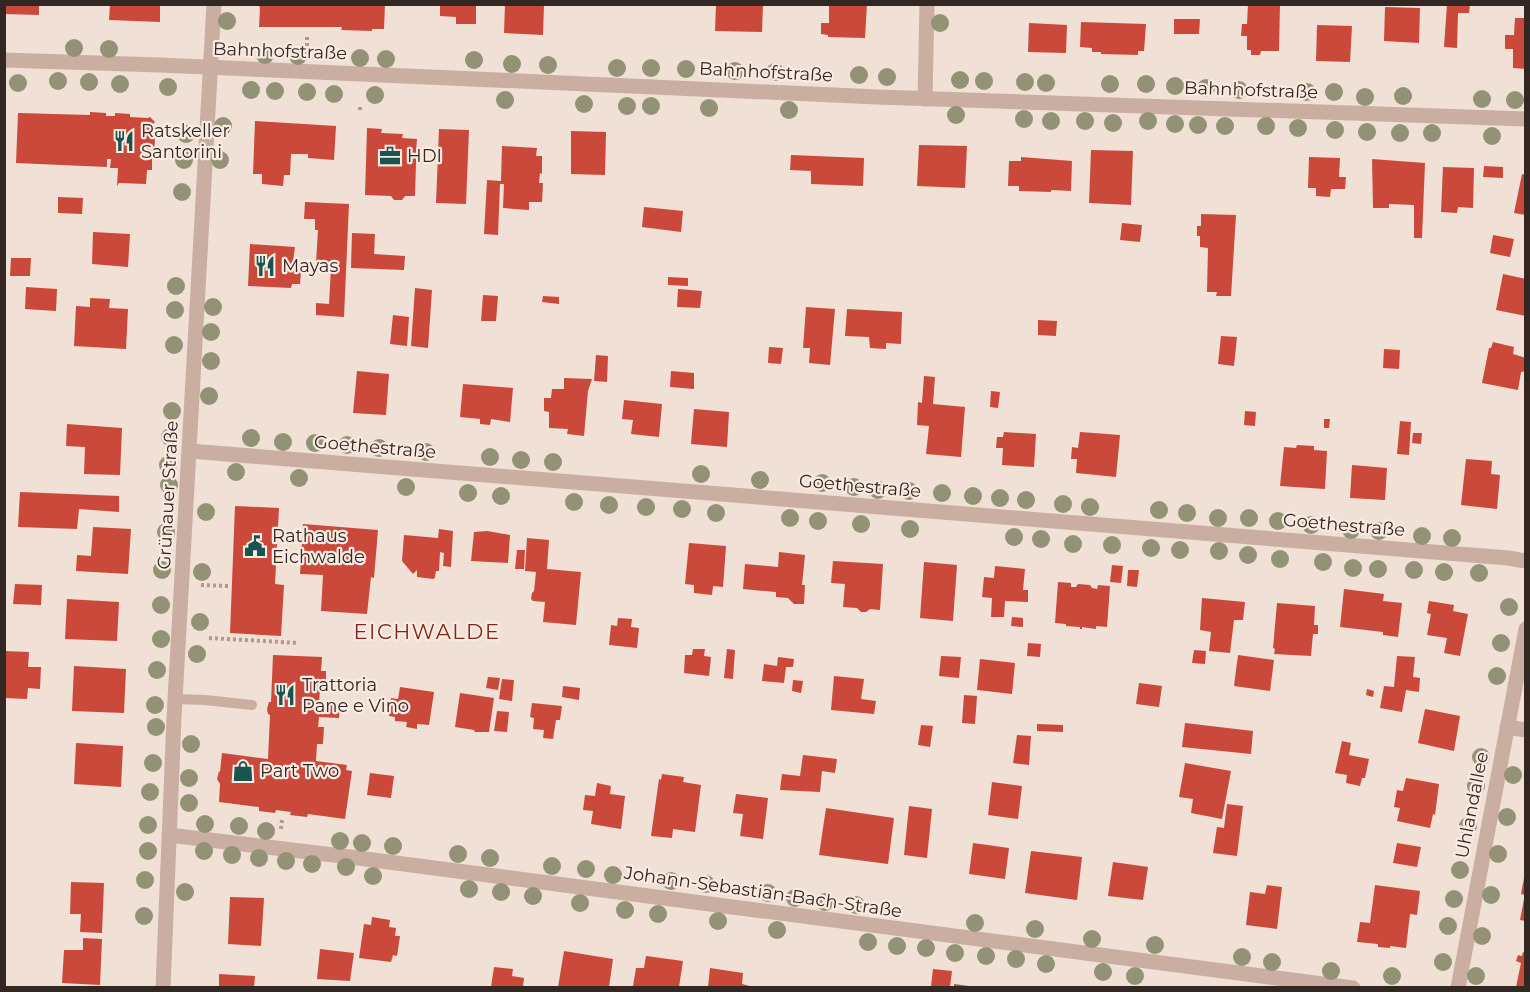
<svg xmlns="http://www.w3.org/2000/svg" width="1530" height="992" font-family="Montserrat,sans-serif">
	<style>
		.building { fill: #ca493b }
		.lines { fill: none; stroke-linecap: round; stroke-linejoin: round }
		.path { stroke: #b5988c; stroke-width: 4; stroke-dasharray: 3 3; stroke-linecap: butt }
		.lane { stroke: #c9aea1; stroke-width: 10 }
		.street { stroke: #c9aea1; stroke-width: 15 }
		.tree { fill: #949276 }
		.labels { text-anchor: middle; stroke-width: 4.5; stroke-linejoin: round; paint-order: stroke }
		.street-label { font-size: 18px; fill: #332724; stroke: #f9ebe1 }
		.poi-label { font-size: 18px; fill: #332724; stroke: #f9ebe1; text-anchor: start }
		.quarter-label { font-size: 21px; letter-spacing: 1.5px; fill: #84251b; stroke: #f9ebe1 }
	</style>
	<rect width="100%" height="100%" fill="#f1e0d5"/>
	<g class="building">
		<polygon points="4,4 39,4 39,15 4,14"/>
		<polygon points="110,4 160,4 160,22 109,20"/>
		<polygon points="256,4 385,4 384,29 372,29 372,31 341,30 342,27 259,27 260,7"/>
		<polygon points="440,4 476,4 476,24 456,24 456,17 440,16"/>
		<polygon points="505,4 544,4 543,35 504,33"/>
		<polygon points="716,4 763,4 762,32 715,31"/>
		<polygon points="829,4 867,4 865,38 828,37 828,35 821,34 821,23 829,23"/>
		<polygon points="1248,4 1280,4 1279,51 1261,51 1260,55 1251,55 1251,50 1247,50 1247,36 1241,36 1242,24 1247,24"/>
		<polygon points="1447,4 1470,4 1469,13 1458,13 1457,48 1444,47"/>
		<polygon points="1385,7 1420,8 1419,43 1384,41"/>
		<polygon points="1515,18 1526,18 1526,69 1513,68 1513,49 1505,49 1505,35 1514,35"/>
		<polygon points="1174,19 1200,19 1199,34 1174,34"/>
		<polygon points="1081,22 1146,24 1144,51 1138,51 1138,55 1101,54 1101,52 1092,52 1092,48 1080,47"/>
		<polygon points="1029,23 1067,25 1066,53 1028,52"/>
		<polygon points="1317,25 1352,26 1350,62 1316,61"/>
		<polygon points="90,112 106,113 106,116 115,116 115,113 130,114 130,117 148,118 150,117 155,122 153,124 153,138 155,138 154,155 152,155 152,170 147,170 146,184 119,183 117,186 118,168 110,168 111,159 107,159 107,167 16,163 18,113 90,115"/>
		<polygon points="255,121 336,126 334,160 308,158 308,154 291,154 290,175 284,175 283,186 262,184 262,174 253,174"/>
		<polygon points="367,128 382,129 381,133 403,134 402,138 417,139 416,152 426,153 425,164 416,163 415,196 405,196 402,200 394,200 391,196 365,195"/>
		<polygon points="439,129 469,130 466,204 436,203"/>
		<polygon points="571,131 606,132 605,175 571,174"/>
		<polygon points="919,145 967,146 965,188 917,186"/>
		<polygon points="502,146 537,148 536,156 542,156 542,174 540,173 539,183 543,183 542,202 529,202 529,210 503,208 504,184 500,184 498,235 484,234 487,180 501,181"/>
		<polygon points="1091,150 1133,151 1131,205 1089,203"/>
		<polygon points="791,155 864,158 863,186 811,184 811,171 790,170"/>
		<polygon points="1021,157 1072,161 1071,191 1051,190 1051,192 1019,191 1019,186 1008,186 1009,161 1021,161"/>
		<polygon points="1309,157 1340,158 1339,177 1346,177 1345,189 1331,189 1330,197 1316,196 1316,188 1308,188"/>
		<polygon points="1372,159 1425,163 1422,238 1414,238 1414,205 1389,204 1389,208 1373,208"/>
		<polygon points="1484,166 1503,167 1503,178 1483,177"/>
		<polygon points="1443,167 1474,168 1473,208 1458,207 1457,213 1441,212"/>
		<polygon points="1522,174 1526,175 1526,215 1514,213"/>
		<polygon points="58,197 83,198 82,214 58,213"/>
		<polygon points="305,202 349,204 344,317 316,315 316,303 329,304 331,268 316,263 318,230 315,230 315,219 304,219"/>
		<polygon points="644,207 683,211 681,232 642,227"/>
		<polygon points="1201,214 1236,215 1231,296 1216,296 1217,292 1207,292 1208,248 1200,247 1200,236 1197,236 1197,226 1201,226"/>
		<polygon points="1122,223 1142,225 1140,242 1120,240"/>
		<polygon points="93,232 130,234 128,267 92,264"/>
		<polygon points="352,233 375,234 374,254 405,256 404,270 351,268"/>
		<polygon points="1493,235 1514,239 1510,257 1490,253"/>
		<polygon points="250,244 295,247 293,261 302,261 300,284 292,284 291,288 248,286"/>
		<polygon points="11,258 31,258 30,276 10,276"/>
		<polygon points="1503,274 1526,279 1526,316 1496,310"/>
		<polygon points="668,277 688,278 688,286 668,285"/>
		<polygon points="26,287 57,289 56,311 25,309"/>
		<polygon points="415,288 432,290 428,348 411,346"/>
		<polygon points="678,289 702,291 700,308 677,307"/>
		<polygon points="483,295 498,296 496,321 481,321"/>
		<polygon points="543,296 559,297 559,304 542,302"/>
		<polygon points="90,298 110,299 109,308 128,309 126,349 74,346 76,306 90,307"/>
		<polygon points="806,307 835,309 830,365 809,363 810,348 803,348"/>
		<polygon points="847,309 902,312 901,344 886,343 886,349 870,348 869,337 845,336"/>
		<polygon points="393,315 409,317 407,346 390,344"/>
		<polygon points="1038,320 1057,321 1056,336 1038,335"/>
		<polygon points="1221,336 1237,337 1234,366 1218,364"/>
		<polygon points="1493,342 1514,347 1513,354 1526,358 1526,371 1521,372 1518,390 1482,383 1489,348 1491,348"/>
		<polygon points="769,347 783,348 781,364 768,363"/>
		<polygon points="1384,349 1400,350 1399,369 1383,368"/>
		<polygon points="596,355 608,356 607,382 594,381"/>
		<polygon points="357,371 389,374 386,415 353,413"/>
		<polygon points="671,371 694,373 694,389 670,387"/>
		<polygon points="924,376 935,377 933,404 965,407 961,457 926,454 929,426 917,425 918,402 922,403"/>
		<polygon points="564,378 592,379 588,391 584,436 567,434 568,429 549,428 549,412 544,411 544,398 551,398 552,389 564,389"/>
		<polygon points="463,384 513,388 510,422 491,419 490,425 480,424 480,419 460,417"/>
		<polygon points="991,391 1000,392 998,408 990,407"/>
		<polygon points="624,400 662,404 659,437 631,434 633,420 622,419"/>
		<polygon points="694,409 729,412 727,447 691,444"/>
		<polygon points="1245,411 1256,412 1255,426 1244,425"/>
		<polygon points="1324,419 1330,419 1329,428 1324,428"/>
		<polygon points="1400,421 1411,422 1409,455 1397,454"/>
		<polygon points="67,424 122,428 120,475 84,474 85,447 66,446"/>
		<polygon points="1004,432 1036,434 1034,467 1002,465 1003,448 996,448 997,437 1003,437"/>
		<polygon points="1080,432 1120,435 1116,477 1076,473 1077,459 1071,459 1072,447 1078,448"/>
		<polygon points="1413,433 1422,433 1421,444 1412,443"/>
		<polygon points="1297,445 1314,446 1314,450 1327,451 1325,489 1280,486 1284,447 1296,448"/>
		<polygon points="1466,459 1492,461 1491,474 1500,475 1497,509 1461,505"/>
		<polygon points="1352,465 1387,468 1385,500 1350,498"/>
		<polygon points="20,492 119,496 119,512 79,509 77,529 18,527"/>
		<polygon points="235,506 279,508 275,584 284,585 281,636 230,633"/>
		<polygon points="303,524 378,530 374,578 371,577 367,614 321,611 323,575 300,574"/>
		<polygon points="93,527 131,529 128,574 76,571 77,555 91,556"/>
		<polygon points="439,529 453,531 451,567 443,566 444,553 440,552 439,571 436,571 435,577 434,579 417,577 417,570 413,574 402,561 404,535 438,538"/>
		<polygon points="487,531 510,535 508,563 471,561 474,532"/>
		<polygon points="527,538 549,540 547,569 581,572 576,625 543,622 545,602 533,601 531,599 532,593 534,591 536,572 525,571"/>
		<polygon points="689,543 726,546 723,587 713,586 712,595 694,593 694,585 685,584"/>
		<polygon points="517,550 525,550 524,569 515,569"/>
		<polygon points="779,552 805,555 802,585 805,585 804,604 794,604 788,598 776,597 776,592 743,589 745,564 778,567"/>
		<polygon points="833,561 883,564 880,610 870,609 866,612 861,612 857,608 843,607 845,584 831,583"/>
		<polygon points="924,562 957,565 953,621 920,618"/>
		<polygon points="1112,565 1123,566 1121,583 1110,582"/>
		<polygon points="995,566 1025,569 1023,590 1028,590 1028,602 1005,601 1004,617 991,617 992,598 982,597 984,577 994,578"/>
		<polygon points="1128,570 1139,570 1137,587 1127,586"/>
		<polygon points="1058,582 1071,583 1071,587 1076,587 1078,584 1090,585 1092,588 1097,589 1098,585 1110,586 1107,627 1096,626 1096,629 1082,627 1082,629 1080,629 1080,627 1066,626 1066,624 1055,623"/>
		<polygon points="15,584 42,585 41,605 13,604"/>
		<polygon points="1344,589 1384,594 1383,601 1402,603 1398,637 1383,635 1383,632 1340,627"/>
		<polygon points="1202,598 1245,602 1243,620 1234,620 1230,653 1209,651 1211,632 1200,630"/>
		<polygon points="67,599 119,602 117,641 65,639"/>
		<polygon points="1429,601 1454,605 1453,611 1468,614 1460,656 1444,653 1447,638 1427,635 1431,614 1427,613"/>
		<polygon points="1277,603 1315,606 1314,625 1318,625 1318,634 1313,634 1311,656 1274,654 1275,649 1273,648"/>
		<polygon points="1012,617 1023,618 1023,627 1011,626"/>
		<polygon points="618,618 632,619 631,627 639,628 637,648 609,645 611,625 617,626"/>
		<polygon points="1028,643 1041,644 1040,657 1027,656"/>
		<polygon points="693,649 705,649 704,656 711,657 709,676 684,673 685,655 692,655"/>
		<polygon points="727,649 735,650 733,679 724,678"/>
		<polygon points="1194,650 1206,651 1205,664 1192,663"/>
		<polygon points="4,651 29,652 28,667 41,667 40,689 28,688 27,699 4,698"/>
		<polygon points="273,655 322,657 321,671 326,671 326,688 320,688 319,704 340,705 339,718 319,717 318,727 324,727 323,744 317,744 316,761 347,765 346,770 352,771 345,819 308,814 307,817 290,815 291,812 276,810 275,813 259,811 259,807 219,802 220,784 217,779 219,771 220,772 222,753 268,759 270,715 268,714 267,709 269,702 271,702"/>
		<polygon points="1238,655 1274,660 1270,691 1234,686"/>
		<polygon points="941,656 961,657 959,678 939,676"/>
		<polygon points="1397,656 1415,657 1413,677 1420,678 1419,692 1406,690 1402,712 1380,708 1384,686 1394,687"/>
		<polygon points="778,657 794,659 793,667 786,667 784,683 762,681 764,664 777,666"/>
		<polygon points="980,659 1015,663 1012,694 977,690"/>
		<polygon points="74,666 126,669 124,713 72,711"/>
		<polygon points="834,676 864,679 861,699 876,701 874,714 831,710"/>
		<polygon points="488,677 500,678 498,690 486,688"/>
		<polygon points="502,679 514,680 512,701 499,699"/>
		<polygon points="793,680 803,681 801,693 792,691"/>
		<polygon points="1139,683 1162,686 1159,707 1136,704"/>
		<polygon points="563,686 580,688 579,700 562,697"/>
		<polygon points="400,687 434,692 429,725 417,724 417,729 406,727 407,722 395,721 395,717 389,716 391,698 398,699"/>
		<polygon points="1367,689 1374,691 1373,697 1366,695"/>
		<polygon points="460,693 494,698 489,732 475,732 474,730 455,727"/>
		<polygon points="964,695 977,696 975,724 962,723"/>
		<polygon points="532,703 562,706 560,720 556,720 553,739 543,738 544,730 533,729 534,718 530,717"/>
		<polygon points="1425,709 1460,716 1454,751 1418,743"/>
		<polygon points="497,711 509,712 507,732 494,731"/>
		<polygon points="1185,723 1253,731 1251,754 1182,747"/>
		<polygon points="1037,724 1063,725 1063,732 1037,731"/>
		<polygon points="921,725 933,726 930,747 918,745"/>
		<polygon points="1017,735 1031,736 1029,765 1013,763"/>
		<polygon points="1342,741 1351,743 1349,755 1369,759 1365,778 1362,778 1360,786 1346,783 1347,775 1335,773"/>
		<polygon points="76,743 123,746 121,787 74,784"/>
		<polygon points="803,755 837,759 835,773 822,771 820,792 780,790 782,774 800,776"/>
		<polygon points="1185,763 1231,771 1222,819 1191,813 1193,799 1179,797"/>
		<polygon points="370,773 394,776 391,798 367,795"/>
		<polygon points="662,774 684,777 683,782 701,785 695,832 673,829 672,838 651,836 659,779 661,780"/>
		<polygon points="1406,778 1439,784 1435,815 1433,814 1430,828 1397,821 1400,808 1394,807 1397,790 1403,791"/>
		<polygon points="992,782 1022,786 1018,819 988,815"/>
		<polygon points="597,783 611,786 610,794 625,796 621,829 591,824 593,811 583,810 585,795 595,796"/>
		<polygon points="736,794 768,798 763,839 740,836 743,814 733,813"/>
		<polygon points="1227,804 1243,806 1237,856 1213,853 1217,827 1224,828"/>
		<polygon points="909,806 932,809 927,858 904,855"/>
		<polygon points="826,808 894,818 888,864 819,855"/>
		<polygon points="973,843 1009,848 1005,879 969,874"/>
		<polygon points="1397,843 1421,847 1417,867 1393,863"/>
		<polygon points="1031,851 1082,857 1077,900 1025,893"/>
		<polygon points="1113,862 1148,867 1143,900 1108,896"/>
		<polygon points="1524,878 1526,878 1526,895 1521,894"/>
		<polygon points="71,882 104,883 102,933 80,932 81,914 70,914"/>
		<polygon points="1267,885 1282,887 1277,929 1246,925 1250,892 1265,894"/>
		<polygon points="1375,885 1420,891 1417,915 1410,914 1406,948 1390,946 1390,948 1378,947 1378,944 1357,942 1360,922 1370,923"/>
		<polygon points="230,897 264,898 261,946 228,944"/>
		<polygon points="1524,899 1526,899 1526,921 1520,920"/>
		<polygon points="372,917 390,920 389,927 396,928 395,936 400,936 397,956 393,955 391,962 359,958 364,924 371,925"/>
		<polygon points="83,938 102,939 100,985 62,983 64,950 83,950"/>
		<polygon points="320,949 354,953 350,981 317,979"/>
		<polygon points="564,951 613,959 609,987 558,987"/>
		<polygon points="1523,952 1526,953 1526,987 1516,987 1521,963 1516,961 1518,955 1522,956"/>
		<polygon points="646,956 683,961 679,987 633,986 636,968 644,968"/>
		<polygon points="494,967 513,969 512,976 524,978 523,987 491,987"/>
		<polygon points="710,968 743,973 742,984 754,987 708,987"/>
		<polygon points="933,969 952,971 950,987 931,986"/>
		<polygon points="219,974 255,976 254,987 219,987"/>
		<polygon points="954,984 969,986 969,987 954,987"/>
	</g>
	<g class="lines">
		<g class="path">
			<polyline points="307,52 307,37"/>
			<polyline points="360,110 360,104"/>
			<polyline points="201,585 228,586"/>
			<polyline points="209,638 299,643"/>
			<polyline points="281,829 282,820"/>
		</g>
		<polyline class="lane" points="176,699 205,700 252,705"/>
		<g class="street">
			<polyline points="4,60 160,65 877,97 1526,119"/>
			<polyline points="925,99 927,4"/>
			<polyline points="190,451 1508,558 1526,561"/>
			<polyline points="1507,727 1526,730"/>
			<polyline points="169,835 350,857 1353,988"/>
			<polyline points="163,988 174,718 214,4"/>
			<polyline points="1458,988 1526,629"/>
		</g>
	</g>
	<g class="tree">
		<circle cx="227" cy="21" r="9"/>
		<circle cx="940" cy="23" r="9"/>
		<circle cx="74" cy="48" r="9"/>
		<circle cx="109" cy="49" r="9"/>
		<circle cx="265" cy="55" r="9"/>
		<circle cx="298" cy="56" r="9"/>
		<circle cx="360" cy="58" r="9"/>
		<circle cx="386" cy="59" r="9"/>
		<circle cx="474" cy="60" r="9"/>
		<circle cx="512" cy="64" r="9"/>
		<circle cx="548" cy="65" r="9"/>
		<circle cx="617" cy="68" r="9"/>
		<circle cx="651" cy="68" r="9"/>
		<circle cx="686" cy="69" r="9"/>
		<circle cx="735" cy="71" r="9"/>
		<circle cx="775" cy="72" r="9"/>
		<circle cx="859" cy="75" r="9"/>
		<circle cx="887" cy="77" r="9"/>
		<circle cx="960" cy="80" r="9"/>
		<circle cx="58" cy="81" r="9"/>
		<circle cx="984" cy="81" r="9"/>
		<circle cx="89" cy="82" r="9"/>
		<circle cx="1025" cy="82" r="9"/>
		<circle cx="18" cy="83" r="9"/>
		<circle cx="1046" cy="83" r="9"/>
		<circle cx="120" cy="84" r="9"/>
		<circle cx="1110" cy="84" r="9"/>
		<circle cx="1146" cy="84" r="9"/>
		<circle cx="1175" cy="86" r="9"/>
		<circle cx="168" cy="87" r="9"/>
		<circle cx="1206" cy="88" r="9"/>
		<circle cx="251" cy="90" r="9"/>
		<circle cx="1239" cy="90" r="9"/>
		<circle cx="275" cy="91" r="9"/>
		<circle cx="307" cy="92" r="9"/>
		<circle cx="1307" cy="92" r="9"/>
		<circle cx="1334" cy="92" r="9"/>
		<circle cx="334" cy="94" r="9"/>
		<circle cx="375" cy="95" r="9"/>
		<circle cx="1403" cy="96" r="9"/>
		<circle cx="1365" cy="97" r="9"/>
		<circle cx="1482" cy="99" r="9"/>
		<circle cx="505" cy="100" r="9"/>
		<circle cx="1515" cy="100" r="9"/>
		<circle cx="584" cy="104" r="9"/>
		<circle cx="627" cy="106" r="9"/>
		<circle cx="651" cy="106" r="9"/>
		<circle cx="709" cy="108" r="9"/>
		<circle cx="789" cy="110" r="9"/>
		<circle cx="956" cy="115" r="9"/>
		<circle cx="1024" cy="119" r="9"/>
		<circle cx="1051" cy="121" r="9"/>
		<circle cx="1085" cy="121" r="9"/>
		<circle cx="1148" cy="121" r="9"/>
		<circle cx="1113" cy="123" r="9"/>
		<circle cx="1175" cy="124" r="9"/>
		<circle cx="1198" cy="125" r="9"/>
		<circle cx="223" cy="126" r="9"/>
		<circle cx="1225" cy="126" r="9"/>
		<circle cx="1266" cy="126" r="9"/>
		<circle cx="1298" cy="128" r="9"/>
		<circle cx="1335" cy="130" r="9"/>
		<circle cx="1367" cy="132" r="9"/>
		<circle cx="1400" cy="133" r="9"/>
		<circle cx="1432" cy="133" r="9"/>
		<circle cx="186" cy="134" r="9"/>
		<circle cx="1492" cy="136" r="9"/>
		<circle cx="184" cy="160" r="9"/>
		<circle cx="220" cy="160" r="9"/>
		<circle cx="182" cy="192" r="9"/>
		<circle cx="176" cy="286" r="9"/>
		<circle cx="213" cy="307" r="9"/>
		<circle cx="175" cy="310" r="9"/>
		<circle cx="211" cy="332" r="9"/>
		<circle cx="174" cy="345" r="9"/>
		<circle cx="211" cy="361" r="9"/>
		<circle cx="209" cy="396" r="9"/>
		<circle cx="172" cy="411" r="9"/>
		<circle cx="170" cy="437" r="9"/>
		<circle cx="251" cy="438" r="9"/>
		<circle cx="283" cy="442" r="9"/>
		<circle cx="315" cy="443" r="9"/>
		<circle cx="347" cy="445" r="9"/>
		<circle cx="379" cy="448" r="9"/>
		<circle cx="426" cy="452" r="9"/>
		<circle cx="490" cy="457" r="9"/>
		<circle cx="521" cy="460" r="9"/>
		<circle cx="553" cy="462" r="9"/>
		<circle cx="168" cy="465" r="9"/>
		<circle cx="236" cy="472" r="9"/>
		<circle cx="701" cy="474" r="9"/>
		<circle cx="299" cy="478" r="9"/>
		<circle cx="760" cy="480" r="9"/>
		<circle cx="822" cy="483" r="9"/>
		<circle cx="169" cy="485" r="9"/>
		<circle cx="406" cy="487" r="9"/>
		<circle cx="854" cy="487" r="9"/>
		<circle cx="878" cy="490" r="9"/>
		<circle cx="909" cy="491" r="9"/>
		<circle cx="468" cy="493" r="9"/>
		<circle cx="942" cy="493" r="9"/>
		<circle cx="501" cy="496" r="9"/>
		<circle cx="973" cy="496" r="9"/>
		<circle cx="1000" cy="498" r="9"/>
		<circle cx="1026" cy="500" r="9"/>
		<circle cx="574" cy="502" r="9"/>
		<circle cx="1063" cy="504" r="9"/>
		<circle cx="609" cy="505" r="9"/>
		<circle cx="646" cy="507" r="9"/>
		<circle cx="1090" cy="507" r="9"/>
		<circle cx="682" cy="509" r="9"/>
		<circle cx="1159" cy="510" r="9"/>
		<circle cx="206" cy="512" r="9"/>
		<circle cx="716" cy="513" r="9"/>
		<circle cx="1187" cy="513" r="9"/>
		<circle cx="790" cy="518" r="9"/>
		<circle cx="1218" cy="518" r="9"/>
		<circle cx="1249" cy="518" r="9"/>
		<circle cx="818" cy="521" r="9"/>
		<circle cx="1278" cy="521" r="9"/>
		<circle cx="861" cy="524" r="9"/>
		<circle cx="1311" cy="525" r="9"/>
		<circle cx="910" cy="529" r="9"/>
		<circle cx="1351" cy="530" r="9"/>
		<circle cx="1379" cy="531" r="9"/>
		<circle cx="166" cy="532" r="9"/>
		<circle cx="1422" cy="536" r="9"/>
		<circle cx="1014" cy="537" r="9"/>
		<circle cx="1452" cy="538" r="9"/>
		<circle cx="1041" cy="539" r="9"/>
		<circle cx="1073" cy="544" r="9"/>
		<circle cx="1112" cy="545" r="9"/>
		<circle cx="1151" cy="548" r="9"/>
		<circle cx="1180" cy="550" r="9"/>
		<circle cx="1219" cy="551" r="9"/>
		<circle cx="1248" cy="555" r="9"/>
		<circle cx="1280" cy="559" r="9"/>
		<circle cx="1323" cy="562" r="9"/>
		<circle cx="1353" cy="568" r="9"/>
		<circle cx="1378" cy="569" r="9"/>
		<circle cx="162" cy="570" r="9"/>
		<circle cx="1414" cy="570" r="9"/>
		<circle cx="202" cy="572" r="9"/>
		<circle cx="1444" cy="572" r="9"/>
		<circle cx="1479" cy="573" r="9"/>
		<circle cx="161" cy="605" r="9"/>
		<circle cx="1509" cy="607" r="9"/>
		<circle cx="200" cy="622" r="9"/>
		<circle cx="161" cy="639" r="9"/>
		<circle cx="1501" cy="643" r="9"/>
		<circle cx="197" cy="654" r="9"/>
		<circle cx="157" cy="670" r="9"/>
		<circle cx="1497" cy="676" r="9"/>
		<circle cx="155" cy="705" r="9"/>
		<circle cx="156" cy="727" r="9"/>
		<circle cx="191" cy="744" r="9"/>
		<circle cx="1481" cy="757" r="9"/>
		<circle cx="153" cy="763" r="9"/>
		<circle cx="1513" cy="775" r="9"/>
		<circle cx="189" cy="778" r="9"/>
		<circle cx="1476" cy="786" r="9"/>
		<circle cx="150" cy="792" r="9"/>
		<circle cx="189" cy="803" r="9"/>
		<circle cx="1507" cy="817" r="9"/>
		<circle cx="205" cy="824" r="9"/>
		<circle cx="148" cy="825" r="9"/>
		<circle cx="239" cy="826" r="9"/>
		<circle cx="1468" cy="826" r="9"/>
		<circle cx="266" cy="831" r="9"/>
		<circle cx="340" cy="841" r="9"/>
		<circle cx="362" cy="843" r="9"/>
		<circle cx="393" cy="846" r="9"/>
		<circle cx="148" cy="851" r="9"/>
		<circle cx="204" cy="851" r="9"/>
		<circle cx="458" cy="854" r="9"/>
		<circle cx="1498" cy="854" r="9"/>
		<circle cx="232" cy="855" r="9"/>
		<circle cx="259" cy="858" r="9"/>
		<circle cx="490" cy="858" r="9"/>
		<circle cx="286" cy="861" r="9"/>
		<circle cx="312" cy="864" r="9"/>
		<circle cx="552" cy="866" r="9"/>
		<circle cx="346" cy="867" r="9"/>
		<circle cx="586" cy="869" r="9"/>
		<circle cx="1460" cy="870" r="9"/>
		<circle cx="613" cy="875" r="9"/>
		<circle cx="373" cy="876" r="9"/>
		<circle cx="145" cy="880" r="9"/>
		<circle cx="671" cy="881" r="9"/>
		<circle cx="706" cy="884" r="9"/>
		<circle cx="469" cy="889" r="9"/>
		<circle cx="185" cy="892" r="9"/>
		<circle cx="501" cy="892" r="9"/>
		<circle cx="768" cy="893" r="9"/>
		<circle cx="1491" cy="895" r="9"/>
		<circle cx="533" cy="896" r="9"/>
		<circle cx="795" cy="898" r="9"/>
		<circle cx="1454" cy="899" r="9"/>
		<circle cx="825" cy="902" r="9"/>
		<circle cx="580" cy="903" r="9"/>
		<circle cx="856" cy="905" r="9"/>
		<circle cx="625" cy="910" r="9"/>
		<circle cx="658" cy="914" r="9"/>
		<circle cx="144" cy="916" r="9"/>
		<circle cx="718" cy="921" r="9"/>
		<circle cx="975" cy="923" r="9"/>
		<circle cx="1448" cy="926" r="9"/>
		<circle cx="1035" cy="929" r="9"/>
		<circle cx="777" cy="930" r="9"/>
		<circle cx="1482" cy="936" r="9"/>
		<circle cx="1092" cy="939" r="9"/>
		<circle cx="868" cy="942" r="9"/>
		<circle cx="1155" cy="945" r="9"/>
		<circle cx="897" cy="946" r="9"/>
		<circle cx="926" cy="948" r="9"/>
		<circle cx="955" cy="953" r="9"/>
		<circle cx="986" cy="956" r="9"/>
		<circle cx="1242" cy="957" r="9"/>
		<circle cx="1016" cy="959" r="9"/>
		<circle cx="1272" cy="962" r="9"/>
		<circle cx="1443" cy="962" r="9"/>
		<circle cx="1046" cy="964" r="9"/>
		<circle cx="1331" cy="971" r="9"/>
		<circle cx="1103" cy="972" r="9"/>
		<circle cx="1135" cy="976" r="9"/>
		<circle cx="1392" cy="976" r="9"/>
		<circle cx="1476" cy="976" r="9"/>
	</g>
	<defs>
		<symbol id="restaurant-bare" viewBox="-9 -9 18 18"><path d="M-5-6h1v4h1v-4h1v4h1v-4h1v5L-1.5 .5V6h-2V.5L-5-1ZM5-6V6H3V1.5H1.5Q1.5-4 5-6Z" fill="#195550" stroke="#f9ebe1" stroke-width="2.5" paint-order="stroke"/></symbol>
		<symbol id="office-bare" viewBox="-9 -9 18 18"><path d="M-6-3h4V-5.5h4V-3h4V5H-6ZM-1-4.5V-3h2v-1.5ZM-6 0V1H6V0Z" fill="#195550" stroke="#f9ebe1" stroke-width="2.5" paint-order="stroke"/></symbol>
		<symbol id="civic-bare" viewBox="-9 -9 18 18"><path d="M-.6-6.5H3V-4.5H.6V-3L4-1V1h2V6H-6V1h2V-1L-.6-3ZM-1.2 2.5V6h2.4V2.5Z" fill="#195550" stroke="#f9ebe1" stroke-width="2.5" paint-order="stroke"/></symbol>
		<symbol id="shop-bare" viewBox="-9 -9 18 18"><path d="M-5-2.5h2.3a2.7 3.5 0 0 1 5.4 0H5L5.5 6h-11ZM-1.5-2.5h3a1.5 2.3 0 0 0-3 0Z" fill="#195550" stroke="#f9ebe1" stroke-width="2.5" paint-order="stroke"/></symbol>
	</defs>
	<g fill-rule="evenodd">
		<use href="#restaurant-bare" x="109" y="126" width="30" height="30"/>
		<use href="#office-bare" x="375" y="141" width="30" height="30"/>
		<use href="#restaurant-bare" x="250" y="251" width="30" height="30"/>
		<use href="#civic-bare" x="240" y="531" width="30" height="30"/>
		<use href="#restaurant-bare" x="270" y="680" width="30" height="30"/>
		<use href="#shop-bare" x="228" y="756" width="30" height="30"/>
	</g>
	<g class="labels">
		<g class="street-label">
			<text transform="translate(280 51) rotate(2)" y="6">Bahnhofstraße</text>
			<text transform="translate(766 72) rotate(3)" y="6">Bahnhofstraße</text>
			<text transform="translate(1251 90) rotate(2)" y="6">Bahnhofstraße</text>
			<text transform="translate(375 447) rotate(5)" y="6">Goethestraße</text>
			<text transform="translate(860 486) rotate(5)" y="6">Goethestraße</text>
			<text transform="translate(168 495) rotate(-87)" y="6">Grünauer Straße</text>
			<text transform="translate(1344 525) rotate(5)" y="6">Goethestraße</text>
			<text transform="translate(1472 805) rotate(-79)" y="6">Uhlandallee</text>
			<text transform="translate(763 892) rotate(8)" y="6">Johann-Sebastian-Bach-Straße</text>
		</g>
		<g class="poi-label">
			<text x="141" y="137">Ratskeller<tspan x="141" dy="21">Santorini</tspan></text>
			<text x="407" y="162">HDI</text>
			<text x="282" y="272">Mayas</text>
			<text x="272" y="542">Rathaus<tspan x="272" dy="21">Eichwalde</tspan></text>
			<text x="302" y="691">Trattoria<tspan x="302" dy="21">Pane e Vino</tspan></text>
			<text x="260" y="777">Part Two</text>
		</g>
		<g class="quarter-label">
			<text x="427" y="639">EICHWALDE</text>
		</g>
	</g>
	<rect width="1530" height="992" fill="none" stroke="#332724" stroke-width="12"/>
</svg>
